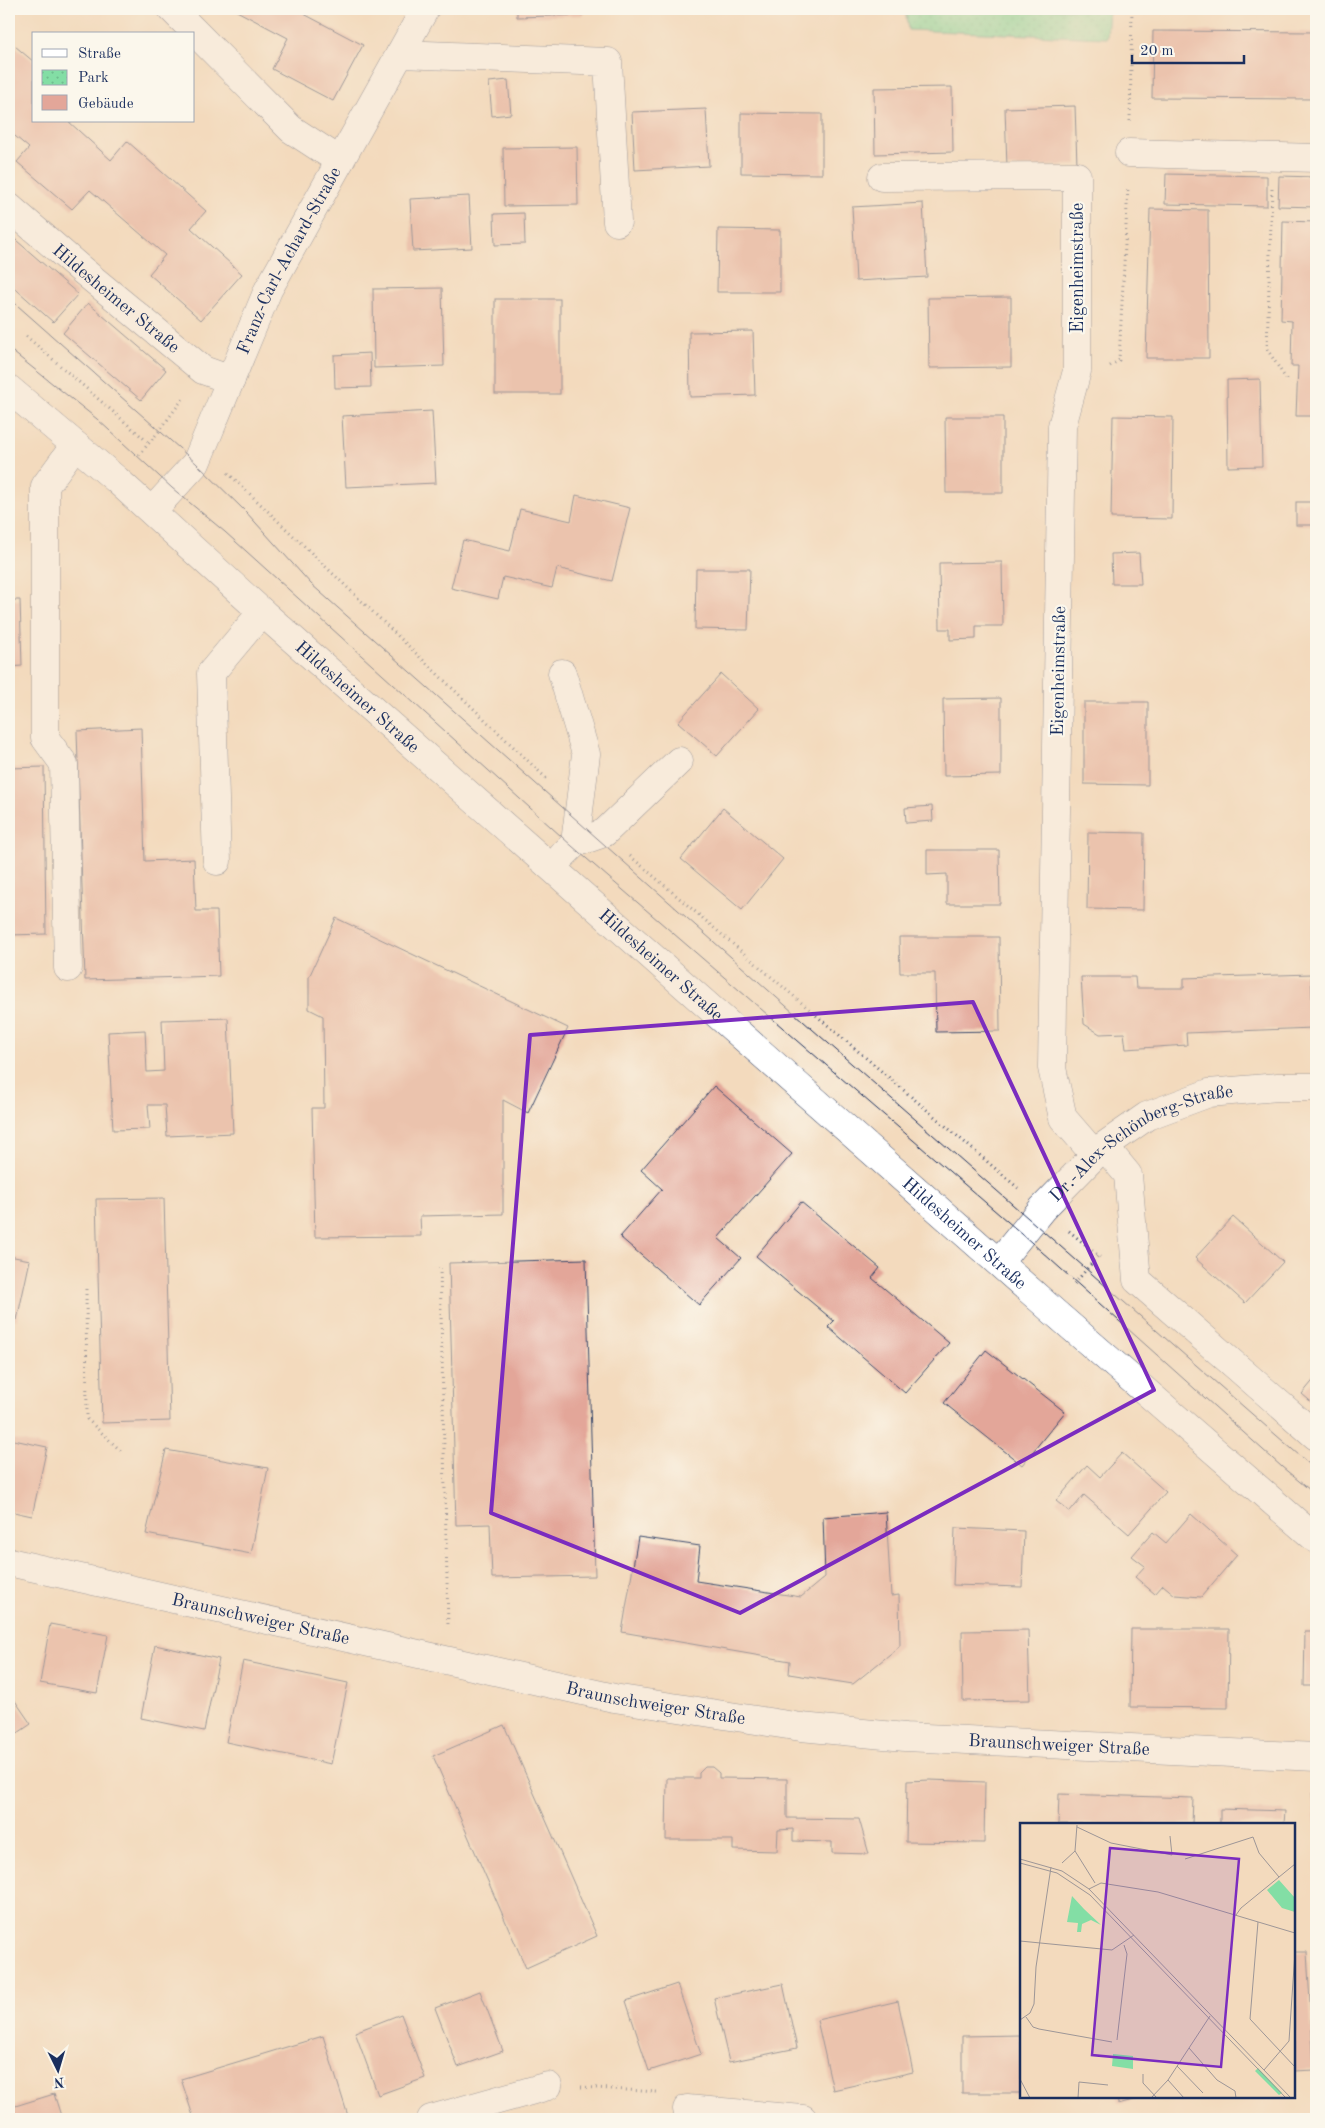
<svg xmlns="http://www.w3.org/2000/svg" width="1325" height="2128" font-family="'Old Standard TT',serif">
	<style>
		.park { fill: url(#park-dots); stroke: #4f8682 }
		.building { fill: #e3a699 }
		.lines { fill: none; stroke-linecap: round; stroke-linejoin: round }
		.minor-casing { stroke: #3b496c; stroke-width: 29 }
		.path { stroke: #3b496c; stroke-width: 3; stroke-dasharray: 1 4; stroke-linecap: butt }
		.minor { stroke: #fff; stroke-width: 28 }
		.tram { stroke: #1b2f5e; stroke-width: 1 }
		.marked { fill: none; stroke: #7b2cbf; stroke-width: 4; stroke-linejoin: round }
		.labels { text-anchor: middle; stroke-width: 4.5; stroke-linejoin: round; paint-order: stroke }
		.street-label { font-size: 18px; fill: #1b2f5e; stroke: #fbf7ec }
		.inset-road { fill: none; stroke: #9d9697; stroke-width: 1 }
		.view { fill: #7b2cbf; fill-opacity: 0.15; stroke: #7b2cbf; stroke-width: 2.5 }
		.inset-edge { fill: none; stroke: #1b2f5e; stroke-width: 2.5 }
	</style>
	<defs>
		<pattern id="park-dots" width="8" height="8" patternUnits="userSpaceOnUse" patternTransform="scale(1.25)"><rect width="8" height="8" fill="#83dea5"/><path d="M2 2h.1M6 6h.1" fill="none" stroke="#71bf90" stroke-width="1.8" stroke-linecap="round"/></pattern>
	</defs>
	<rect width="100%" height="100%" fill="#fbf7ec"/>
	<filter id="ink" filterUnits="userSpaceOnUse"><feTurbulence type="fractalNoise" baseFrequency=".02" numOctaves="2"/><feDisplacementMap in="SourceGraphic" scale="10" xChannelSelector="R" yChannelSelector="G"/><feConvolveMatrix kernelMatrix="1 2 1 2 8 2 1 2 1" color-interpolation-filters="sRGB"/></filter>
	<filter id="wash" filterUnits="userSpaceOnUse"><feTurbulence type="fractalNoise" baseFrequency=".0096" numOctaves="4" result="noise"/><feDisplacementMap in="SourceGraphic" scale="20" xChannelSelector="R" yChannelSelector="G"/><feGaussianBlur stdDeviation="1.12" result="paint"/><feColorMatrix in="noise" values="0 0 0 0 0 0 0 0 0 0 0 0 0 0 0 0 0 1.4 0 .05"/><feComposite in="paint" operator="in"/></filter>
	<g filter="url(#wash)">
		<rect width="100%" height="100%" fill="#f3dabd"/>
		<polygon class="park" points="905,9 1109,9 1107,38 908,30"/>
		<g id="blocks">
			<g class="building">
				<polygon points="233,9 307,9 304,14 363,45 333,101 272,69 288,38"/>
				<polygon points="517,9 583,9 583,15 517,17"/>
				<polygon points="701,9 749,9 749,10 701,12"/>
				<polygon points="1153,31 1316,32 1316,99 1152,98"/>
				<polygon points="9,41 34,62 34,121 68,121 111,160 127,141 206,211 191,228 242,274 201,320 149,274 165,255 90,190 72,209 17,162 29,148 9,131"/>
				<polygon points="508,80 511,114 492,116 489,82"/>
				<polygon points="952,87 953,152 875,154 874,88"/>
				<polygon points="1075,106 1077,165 1007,167 1005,108"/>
				<polygon points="706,109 709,166 635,170 632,112"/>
				<polygon points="741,113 822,114 822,174 741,173"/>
				<polygon points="577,147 578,205 504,206 503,148"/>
				<polygon points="1166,174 1267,176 1267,206 1165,204"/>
				<polygon points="1279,176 1316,177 1316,207 1278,206"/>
				<polygon points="469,196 472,248 413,251 410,199"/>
				<polygon points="923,203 927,277 856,281 852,207"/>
				<polygon points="1150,209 1208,210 1209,358 1146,358"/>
				<polygon points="524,213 525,244 495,245 494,214"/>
				<polygon points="1283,221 1316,222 1316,416 1296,416 1298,366 1291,366 1292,321 1281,320"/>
				<polygon points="718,229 780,230 780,292 717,292"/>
				<polygon points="9,234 78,294 53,322 9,283"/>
				<polygon points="442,288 444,366 374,368 373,289"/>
				<polygon points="1011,297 1011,367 929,368 928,298"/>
				<rect x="495" y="299" width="65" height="95"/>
				<polygon points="88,303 166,370 141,400 63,333"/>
				<polygon points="753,331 755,395 690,397 689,332"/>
				<polygon points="370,353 371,387 335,388 334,355"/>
				<polygon points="1260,379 1262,466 1228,467 1227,380"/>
				<polygon points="432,411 436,483 346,487 342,416"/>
				<polygon points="1113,416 1173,417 1172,519 1111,518"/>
				<polygon points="945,417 1003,417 1003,493 946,493"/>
				<polygon points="576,495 630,508 612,581 557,568 552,588 503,577 498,599 451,588 463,540 510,551 520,509 571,521"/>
				<rect x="1296" y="502" width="20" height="23"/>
				<polygon points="1139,553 1141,584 1112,584 1111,554"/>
				<polygon points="1002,562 1003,626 976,626 976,639 950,640 950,629 940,629 939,563"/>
				<polygon points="696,569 750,569 748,630 695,629"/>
				<polygon points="9,600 20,600 22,666 9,667"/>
				<polygon points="721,674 759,709 717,756 678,722"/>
				<polygon points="1001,698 1001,775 944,776 943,699"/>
				<polygon points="1084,702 1148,702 1148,785 1084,784"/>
				<polygon points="141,728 145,861 194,859 196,911 217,911 219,976 85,980 77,731"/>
				<polygon points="44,767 46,934 9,935 9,768"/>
				<polygon points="932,806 933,821 906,823 905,808"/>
				<polygon points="723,808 783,859 742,910 681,859"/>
				<polygon points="1088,832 1144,833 1143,910 1087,909"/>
				<polygon points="927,850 999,850 1000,904 947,904 947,874 927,875"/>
				<polygon points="336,918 568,1028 528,1113 503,1100 503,1214 420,1216 421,1236 315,1237 312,1108 324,1108 323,1016 309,1009 309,977"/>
				<polygon points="899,937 999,937 1000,1031 936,1032 935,973 900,973"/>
				<polygon points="1311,974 1313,1028 1186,1033 1187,1045 1126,1049 1124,1033 1100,1034 1084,1024 1081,977 1135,977 1136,988 1184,988 1184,978"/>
				<polygon points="228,1018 233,1133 167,1136 165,1105 148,1105 150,1129 113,1130 108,1032 145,1030 147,1072 164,1071 162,1020"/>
				<polygon points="714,1086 792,1154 718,1238 741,1258 699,1305 620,1237 662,1189 641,1170"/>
				<polygon points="164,1198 170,1421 102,1423 96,1199"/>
				<polygon points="801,1202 880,1268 872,1278 949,1343 905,1393 828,1327 834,1321 756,1256"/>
				<polygon points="1233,1217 1283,1262 1245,1303 1195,1258"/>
				<polygon points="9,1256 30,1260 17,1320 9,1318"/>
				<polygon points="586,1259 595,1576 492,1578 490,1524 456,1525 449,1263"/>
				<polygon points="986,1350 1065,1412 1022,1465 944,1403"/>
				<polygon points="1316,1377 1316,1406 1302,1394"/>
				<polygon points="9,1439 47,1447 32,1516 9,1511"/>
				<polygon points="166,1450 268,1468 251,1554 146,1534"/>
				<polygon points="1122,1453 1166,1492 1129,1534 1084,1495 1070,1512 1056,1501 1087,1465 1100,1477"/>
				<polygon points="886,1512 891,1596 899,1595 900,1646 853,1684 789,1674 790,1661 622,1632 638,1537 700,1546 696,1581 801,1597 825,1577 823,1517"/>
				<polygon points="1191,1514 1237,1555 1201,1597 1175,1595 1163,1585 1155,1594 1135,1577 1145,1566 1132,1556 1153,1532 1166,1543"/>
				<polygon points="955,1528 1024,1531 1022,1587 953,1585"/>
				<polygon points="50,1624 108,1635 97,1693 40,1683"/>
				<polygon points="1131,1629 1229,1629 1228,1708 1130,1707"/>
				<polygon points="1028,1630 1030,1700 963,1701 962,1631"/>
				<polygon points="1305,1631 1316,1631 1316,1686 1304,1686"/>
				<polygon points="155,1645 219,1659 204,1731 141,1718"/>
				<polygon points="243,1661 348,1683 331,1764 226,1742"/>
				<polygon points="9,1692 31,1724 9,1739"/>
				<polygon points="504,1725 597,1936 526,1968 433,1756"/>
				<polygon points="705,1767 712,1767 719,1773 719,1778 787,1779 787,1818 859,1819 869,1854 832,1853 832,1842 793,1841 793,1829 778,1830 777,1851 733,1850 733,1840 666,1840 667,1778 699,1778 699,1773"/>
				<polygon points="930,1780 985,1782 984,1843 906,1842 907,1781"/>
				<polygon points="1316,1792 1316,1824 1315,1824 1312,1793"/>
				<polygon points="1059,1794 1193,1798 1192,1824 1058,1824"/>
				<polygon points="1220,1809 1285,1811 1284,1824 1220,1824"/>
				<polygon points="1294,1952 1307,1952 1314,2070 1294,2071"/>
				<polygon points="677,1984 701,2054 649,2071 626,2001"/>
				<polygon points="783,1984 797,2048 729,2062 714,1998"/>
				<polygon points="480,1991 503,2051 458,2067 435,2008"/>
				<polygon points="898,2001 913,2072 833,2090 817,2020"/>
				<polygon points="401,2014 425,2078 378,2095 355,2032"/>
				<polygon points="1021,2035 1021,2093 962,2093 962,2036"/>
				<polygon points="323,2036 348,2116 338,2119 194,2119 181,2079"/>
				<polygon points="54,2094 62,2119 9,2119 9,2108"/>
				<polygon points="1117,2097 1144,2097 1118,2104"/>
			</g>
		</g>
	</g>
	<g filter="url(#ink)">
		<use href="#blocks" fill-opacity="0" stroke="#3b496c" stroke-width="1"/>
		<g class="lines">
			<defs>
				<g id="minor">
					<polyline points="172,9 291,129 340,161"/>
					<polyline points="400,54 608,62 617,222"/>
					<polyline points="1129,153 1316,158"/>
					<polyline points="882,177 1077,176 1077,371 1062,426 1052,1068 1063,1118 1095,1155"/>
					<path id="s1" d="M9 207 83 271 203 370 231 380"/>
					<path id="s2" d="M9 389 117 480 262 612 1053 1311 1316 1539"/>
					<path id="s3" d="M152 511 196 463 268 290 425 9"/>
					<polyline points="562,673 586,754 575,843"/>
					<polyline points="563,855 575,843 604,833 679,761"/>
					<polyline points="217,861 211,673 262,612"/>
					<polyline points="68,968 64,764 45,738 45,486 75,445"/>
					<polyline points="1104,1146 1128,1175 1137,1280 1316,1436"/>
					<path id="s4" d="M999 1262 1042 1209 1095 1155 1104 1146 1147 1116 1209 1093 1278 1087H1316"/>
					<path id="s5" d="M9 1562 614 1698 756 1720 801 1727 905 1737 1316 1757"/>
					<polyline points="431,2119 548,2086"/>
					<polyline points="689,2119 687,2109 803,2119"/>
				</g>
			</defs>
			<use href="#minor" class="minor-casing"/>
			<g class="path">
				<polyline points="1130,121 1132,9"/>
				<polyline points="1272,189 1267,349 1288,382"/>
				<polyline points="26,336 149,443"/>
				<polyline points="1110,366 1119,360 1128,187"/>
				<polyline points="139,455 160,430 184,397"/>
				<polyline points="228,473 548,780"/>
				<polyline points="630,856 1018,1188"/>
				<polyline points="1069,1231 1100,1257"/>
				<polyline points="440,1268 448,1626"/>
				<polyline points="1074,1284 1098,1256"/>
				<polyline points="86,1289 87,1419 121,1451"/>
				<polyline points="581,2087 657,2092"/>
			</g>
			<use href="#minor" class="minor"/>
			<g class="tram">
				<polyline points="9,298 196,463 246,512 311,584 812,1029 1316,1470"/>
				<polyline points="9,349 97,419 172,488 225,532 572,846 1022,1234 1282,1467 1316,1495"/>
			</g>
		</g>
	</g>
	<path d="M0 0H1325V2128H0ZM973 1002 1154 1390 740 1613 491 1513 530 1035Z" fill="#f3dabd" fill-opacity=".55" fill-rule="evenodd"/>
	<path class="marked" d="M973 1002 1154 1390 740 1613 491 1513 530 1035Z"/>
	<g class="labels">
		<g class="street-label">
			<text dy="6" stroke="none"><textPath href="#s3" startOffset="288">Franz-Carl-Achard-Straße</textPath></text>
			<text transform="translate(1077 268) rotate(-90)" y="6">Eigenheimstraße</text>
			<text dy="6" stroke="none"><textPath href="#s1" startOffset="141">Hildesheimer Straße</textPath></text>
			<text transform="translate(1058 671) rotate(-89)" y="6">Eigenheimstraße</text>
			<text dy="6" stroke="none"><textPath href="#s2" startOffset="465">Hildesheimer Straße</textPath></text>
			<text dy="6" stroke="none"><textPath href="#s2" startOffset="870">Hildesheimer Straße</textPath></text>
			<text dy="6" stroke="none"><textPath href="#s4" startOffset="191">Dr.-Alex-Schönberg-Straße</textPath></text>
			<text dy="6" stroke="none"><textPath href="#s2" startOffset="1275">Hildesheimer Straße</textPath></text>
			<text dy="6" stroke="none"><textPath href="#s5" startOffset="258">Braunschweiger Straße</textPath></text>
			<text dy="6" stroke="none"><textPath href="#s5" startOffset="662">Braunschweiger Straße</textPath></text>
			<text dy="6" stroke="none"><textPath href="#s5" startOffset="1068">Braunschweiger Straße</textPath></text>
		</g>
	</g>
	<g transform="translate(1020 1823)">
		<rect width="275" height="275" fill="#f3dabd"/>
		<path d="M259 57 275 75V89L262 85 247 67ZM238 245 262 270 259 272 235 248Z" fill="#83dea5"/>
		<path d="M52 73 64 86 81 102 71 97 62 101 61 109H57L58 100 47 99ZM93 231 113 233V246L92 243Z" fill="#83dea5"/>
		<path class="inset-road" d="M57 2 55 28 75 60M57 4 91 20 152 32 150 13M0 36 42 48 69 66 271 275M165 36 233 14 239 30 259 54M0 40 37 50 70 72 266 275M42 40 55 28M69 66 81 60 138 69 275 110M216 92 221 85 275 41M238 99 230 196 275 244M0 118 92 127 114 112M6 194 13 204 19 206 92 219M0 197 10 190 14 181 16 144 31 44M97 217 107 131 104 122M169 225 197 257 215 268 216 275M157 243 183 270M244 247 269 218 275 129M123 251V260L137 275M0 256 10 275M148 257 164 275M58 275 59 259 88 262M131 275 148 257 190 193"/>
		<path class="view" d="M90 25 219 36 201 244 72 232Z"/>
		<rect width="275" height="275" class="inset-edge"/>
	</g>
	<rect width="1325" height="2128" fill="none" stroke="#fbf7ec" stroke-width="30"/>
	<rect x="32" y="32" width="162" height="90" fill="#fbf7ec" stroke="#a1a7b3"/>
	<rect x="42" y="49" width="25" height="8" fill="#ffffff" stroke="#a1a7b3"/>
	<text x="78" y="58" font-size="15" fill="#1b2f5e">Straße</text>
	<rect x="42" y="70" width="25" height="15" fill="url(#park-dots)" stroke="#a1a7b3"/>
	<text x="78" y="82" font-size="15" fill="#1b2f5e">Park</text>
	<rect x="42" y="95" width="25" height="15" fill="#e3a699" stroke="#a1a7b3"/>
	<text x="78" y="108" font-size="15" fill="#1b2f5e">Gebäude</text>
	<g transform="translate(58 2070) rotate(175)" stroke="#fbf7ec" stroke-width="4" paint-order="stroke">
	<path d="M0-4L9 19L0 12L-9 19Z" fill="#1b2f5e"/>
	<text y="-8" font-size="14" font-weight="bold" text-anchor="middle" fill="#1b2f5e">N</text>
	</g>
	<path d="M1132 55v8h112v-8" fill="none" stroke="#1b2f5e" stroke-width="2.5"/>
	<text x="1140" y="55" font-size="15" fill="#1b2f5e" stroke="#fbf7ec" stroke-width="4" paint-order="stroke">20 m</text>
</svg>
